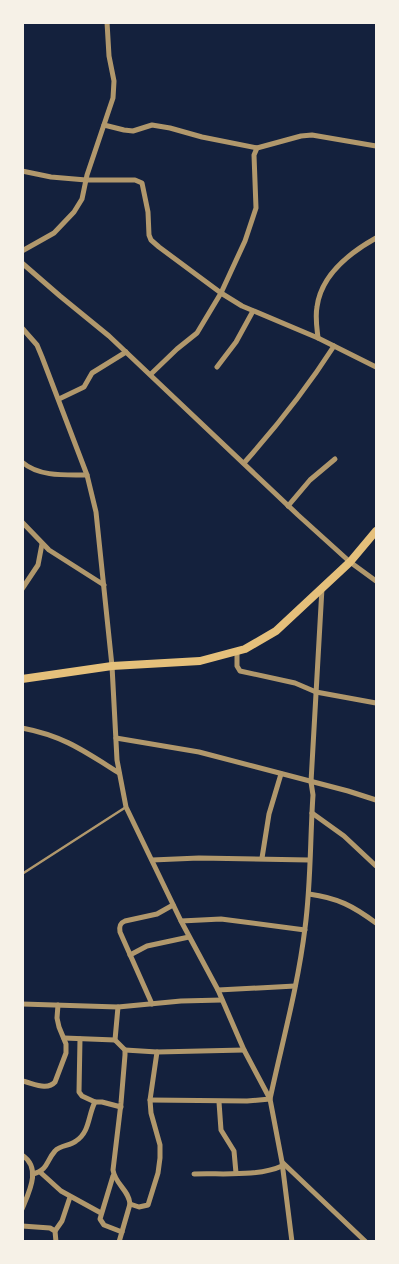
<svg xmlns="http://www.w3.org/2000/svg" width="399" height="1264" font-family="Poppins,sans-serif">
	<style>
		.lines { fill: none; stroke-linecap: round; stroke-linejoin: round }
		.service { stroke: #b1986c; stroke-width: 2.5 }
		.minor { stroke: #b1986c; stroke-width: 5 }
		.secondary { stroke: #e5c07b; stroke-width: 8 }
	</style>
	<rect width="100%" height="100%" fill="#14213d"/>
	<g class="lines">
		<polyline class="service" points="22,874 126,807"/>
		<g class="minor">
			<polyline points="104,125 124,130 133,131 152,125 170,128 202,137 257,148"/>
			<polyline points="22,171 51,177 86,180 135,180 142,183 148,212 149,235 151,240 159,247 221,293 242,306 318,338 376,367"/>
			<polyline points="22,251 54,233 74,212 82,199 87,175 113,98 114,81 109,56 107,22"/>
			<polyline points="22,263 60,296 109,336 298,515 350,562 376,581"/>
			<polyline points="22,328 37,345 42,357 87,475 96,512 112,666 117,760 126,807 181,921 218,990 244,1050 270,1099 282,1162 292,1242"/>
			<path d="M318 338C317 328 315 317 317 307 321 275 351 252 376 238"/>
			<polyline points="217,367 236,342 253,311"/>
			<polyline points="151,374 177,349 197,333 221,293 245,241 256,208 254,155 257,148 301,136 312,135 376,146"/>
			<polyline points="59,399 84,387 92,373 126,352"/>
			<path d="M22 462C39 477 66 475 87 475"/>
			<path d="M244 463C277 426 307 388 334 346"/>
			<polyline points="288,506 310,480 335,459"/>
			<polyline points="22,522 49,550 104,585"/>
			<polyline points="22,589 38,565 42,544"/>
			<polyline points="237,651 237,666 240,671 295,683 316,692 376,703"/>
			<path d="M22 728C64 736 84 751 119 773"/>
			<polyline points="116,738 199,752 348,791 376,800"/>
			<polyline points="312,813 344,836 376,866"/>
			<polyline points="262,858 269,814 281,774"/>
			<polyline points="152,860 199,858 309,860"/>
			<path d="M309 894C338 898 353 906 376 923"/>
			<polyline points="181,921 221,919 305,930"/>
			<polyline points="130,955 147,946 189,937"/>
			<polyline points="218,990 295,986"/>
			<polyline points="22,1004 118,1007 181,1001 222,1000"/>
			<path d="M152 1004 120 932C119 926 120 923 125 921L157 914 173 905"/>
			<path d="M118 1007 115 1040 125 1050V1055L121 1103 113 1170C115 1184 129 1190 130 1204L119 1242"/>
			<polyline points="64,1038 115,1040"/>
			<polyline points="80,1039 79,1092 82,1096 95,1102"/>
			<polyline points="125,1050 157,1052 244,1050"/>
			<path d="M22 1081C33 1083 47 1091 55 1082L66 1053V1044L59 1027 57 1018 58 1005"/>
			<path d="M150 1100 247 1101 270 1099C282 1043 298 986 305 928 311 884 310 839 313 795L311 782 322 588"/>
			<polyline points="219,1102 221,1130 234,1151 236,1173"/>
			<path d="M22 1155C42 1168 29 1192 22 1209"/>
			<polyline points="283,1163 366,1242"/>
			<polyline points="40,1172 61,1191 101,1213"/>
			<path d="M33 1174C49 1169 46 1161 55 1151 60 1145 70 1146 76 1141 90 1132 88 1115 95 1102H102L121 1107"/>
			<path d="M194 1174C221 1173 258 1177 282 1166"/>
			<polyline points="113,1176 100,1219 104,1225 122,1232"/>
			<polyline points="130,1204 139,1207 148,1205 158,1173 160,1158 160,1145 151,1113 150,1100 157,1052"/>
			<polyline points="22,1226 50,1228 55,1231 56,1242"/>
			<polyline points="55,1231 62,1221 70,1197"/>
		</g>
		<polyline class="secondary" points="22,679 112,666 200,661 245,649 276,631 350,562 376,531"/>
	</g>
	<rect width="399" height="1264" fill="none" stroke="#f6f1e7" stroke-width="48"/>
</svg>
